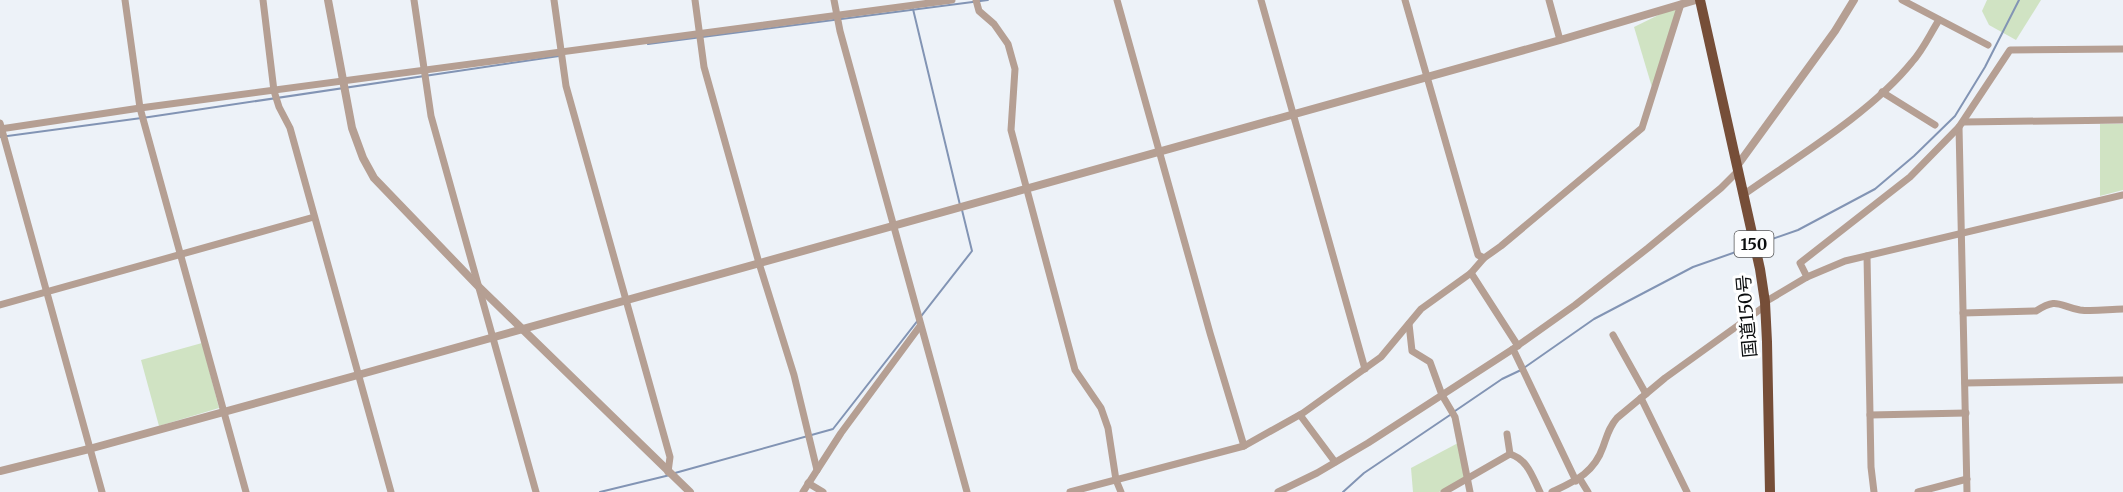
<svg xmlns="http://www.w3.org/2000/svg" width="2123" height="492" font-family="Merriweather,'Noto Sans JP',serif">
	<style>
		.green { fill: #d0e3c3 }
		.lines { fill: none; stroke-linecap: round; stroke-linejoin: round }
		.stream { stroke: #8294b4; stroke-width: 2 }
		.minor { stroke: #b59f93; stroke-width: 7 }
		.tertiary { stroke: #b59f93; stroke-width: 8 }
		.trunk { stroke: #764e38; stroke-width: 10 }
		.labels { text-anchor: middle; stroke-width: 6; stroke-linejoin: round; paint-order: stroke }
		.shield { fill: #fff; stroke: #555657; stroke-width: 1.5 }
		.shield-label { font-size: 16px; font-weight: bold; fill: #0c0e0f }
		.street-label { font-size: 18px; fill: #0c0e0f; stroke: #fff }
	</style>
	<rect width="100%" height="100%" fill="#edf2f8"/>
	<g class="green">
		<polygon points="1987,0 2041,0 2016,40 1989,25 1982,11"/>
		<polygon points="1681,4 1654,94 1634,27"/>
		<polygon points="2100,124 2123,124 2123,190 2100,196"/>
		<polygon points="202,343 219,408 159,426 141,360"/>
		<polygon points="1458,443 1464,478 1439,492 1413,492 1411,468"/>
	</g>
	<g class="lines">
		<g class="stream">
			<polyline points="913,9 960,205"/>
			<polyline points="648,44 988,0"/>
			<polyline points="0,137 149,117 559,56"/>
			<polyline points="1758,244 1798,230 1875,189 1914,156 1955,116 1985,67 2019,0"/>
			<polyline points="1455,411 1502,379 1521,370 1594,319 1693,267 1750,247"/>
			<polyline points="675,473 833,429 972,251 962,210"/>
			<polyline points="600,492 670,475"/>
			<polyline points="1343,492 1364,473 1450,415"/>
		</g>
		<g class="minor">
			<polyline points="125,0 140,108 246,492"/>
			<polyline points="263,0 274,91 279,107 290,128 391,492"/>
			<polyline points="414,0 431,116 536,492"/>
			<polyline points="554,0 566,86 670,457 668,472"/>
			<polyline points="695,0 704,67 759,263 794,375 817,470"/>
			<polyline points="834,0 840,31 967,492"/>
			<polyline points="976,0 979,11 994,24 1008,44 1015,69 1011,130 1075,370 1101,408 1108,428 1116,480 1121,492"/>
			<polyline points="1117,0 1210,333 1244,446"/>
			<polyline points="1261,0 1365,369"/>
			<polyline points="1405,0 1478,255 1484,258"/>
			<polyline points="1549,0 1560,40"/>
			<polyline points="1902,0 1988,45"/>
			<polyline points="1882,92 1935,125"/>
			<polyline points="1963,122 2123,120"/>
			<polyline points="0,123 102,492"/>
			<polyline points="1959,127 1967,492"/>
			<polyline points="0,129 140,108 952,0"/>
			<path d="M1743 195C1797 157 1871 113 1912 62 1923 50 1930 34 1939 20"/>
			<polyline points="1867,256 1871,467 1874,492"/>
			<polyline points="1471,273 1518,346"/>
			<polyline points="1807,277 1800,263 1910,177 1959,127 2010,50 2123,49"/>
			<polyline points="1765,302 1807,277 1845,261 2123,195"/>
			<polyline points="0,305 314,217"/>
			<path d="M1963 313 2036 311C2058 297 2058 306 2080 310 2093 312 2110 309 2123 309"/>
			<polyline points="1409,324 1412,351 1430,362 1442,395 1455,417 1470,492"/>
			<polyline points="1613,335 1646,394"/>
			<polyline points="1513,349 1576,481"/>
			<polyline points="1965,383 2123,380"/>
			<polyline points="1641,398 1687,492"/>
			<polyline points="1300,415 1335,462"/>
			<polyline points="1870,415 1966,413"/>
			<polyline points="1507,434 1510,454"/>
			<polyline points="1580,479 1588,492"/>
			<polyline points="808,483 823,492"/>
			<polyline points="803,492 841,433 920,326"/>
			<polyline points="1070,492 1244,446 1303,413 1381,357 1421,309 1471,273 1484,258 1501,246 1642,128 1681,4"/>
			<polyline points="1278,492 1317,473 1368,443 1513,349 1575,305 1648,248 1721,188 1738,171"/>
			<path d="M1444 492 1510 454C1528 460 1532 476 1540 492"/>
			<path d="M1552 492C1575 481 1594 473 1603 447 1607 436 1609 427 1617 418L1665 378 1765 306"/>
			<polyline points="1918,492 1967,479"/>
		</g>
		<g class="tertiary">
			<polyline points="328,0 352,128 363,158 374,178 478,286 690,492"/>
			<polyline points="1737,166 1835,31 1854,0"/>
			<polyline points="0,471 89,449 358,375 1560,40 1696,0"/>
		</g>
		<polyline class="trunk" points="1700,0 1760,269 1765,302 1767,342 1770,492"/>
	</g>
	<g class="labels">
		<rect class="shield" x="1734.5" y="231" width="39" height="26" rx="4.5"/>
		<g class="shield-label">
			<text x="1754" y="250">150</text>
		</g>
		<g class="street-label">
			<text transform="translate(1747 316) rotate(-95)" y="6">国道150号</text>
		</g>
	</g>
</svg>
